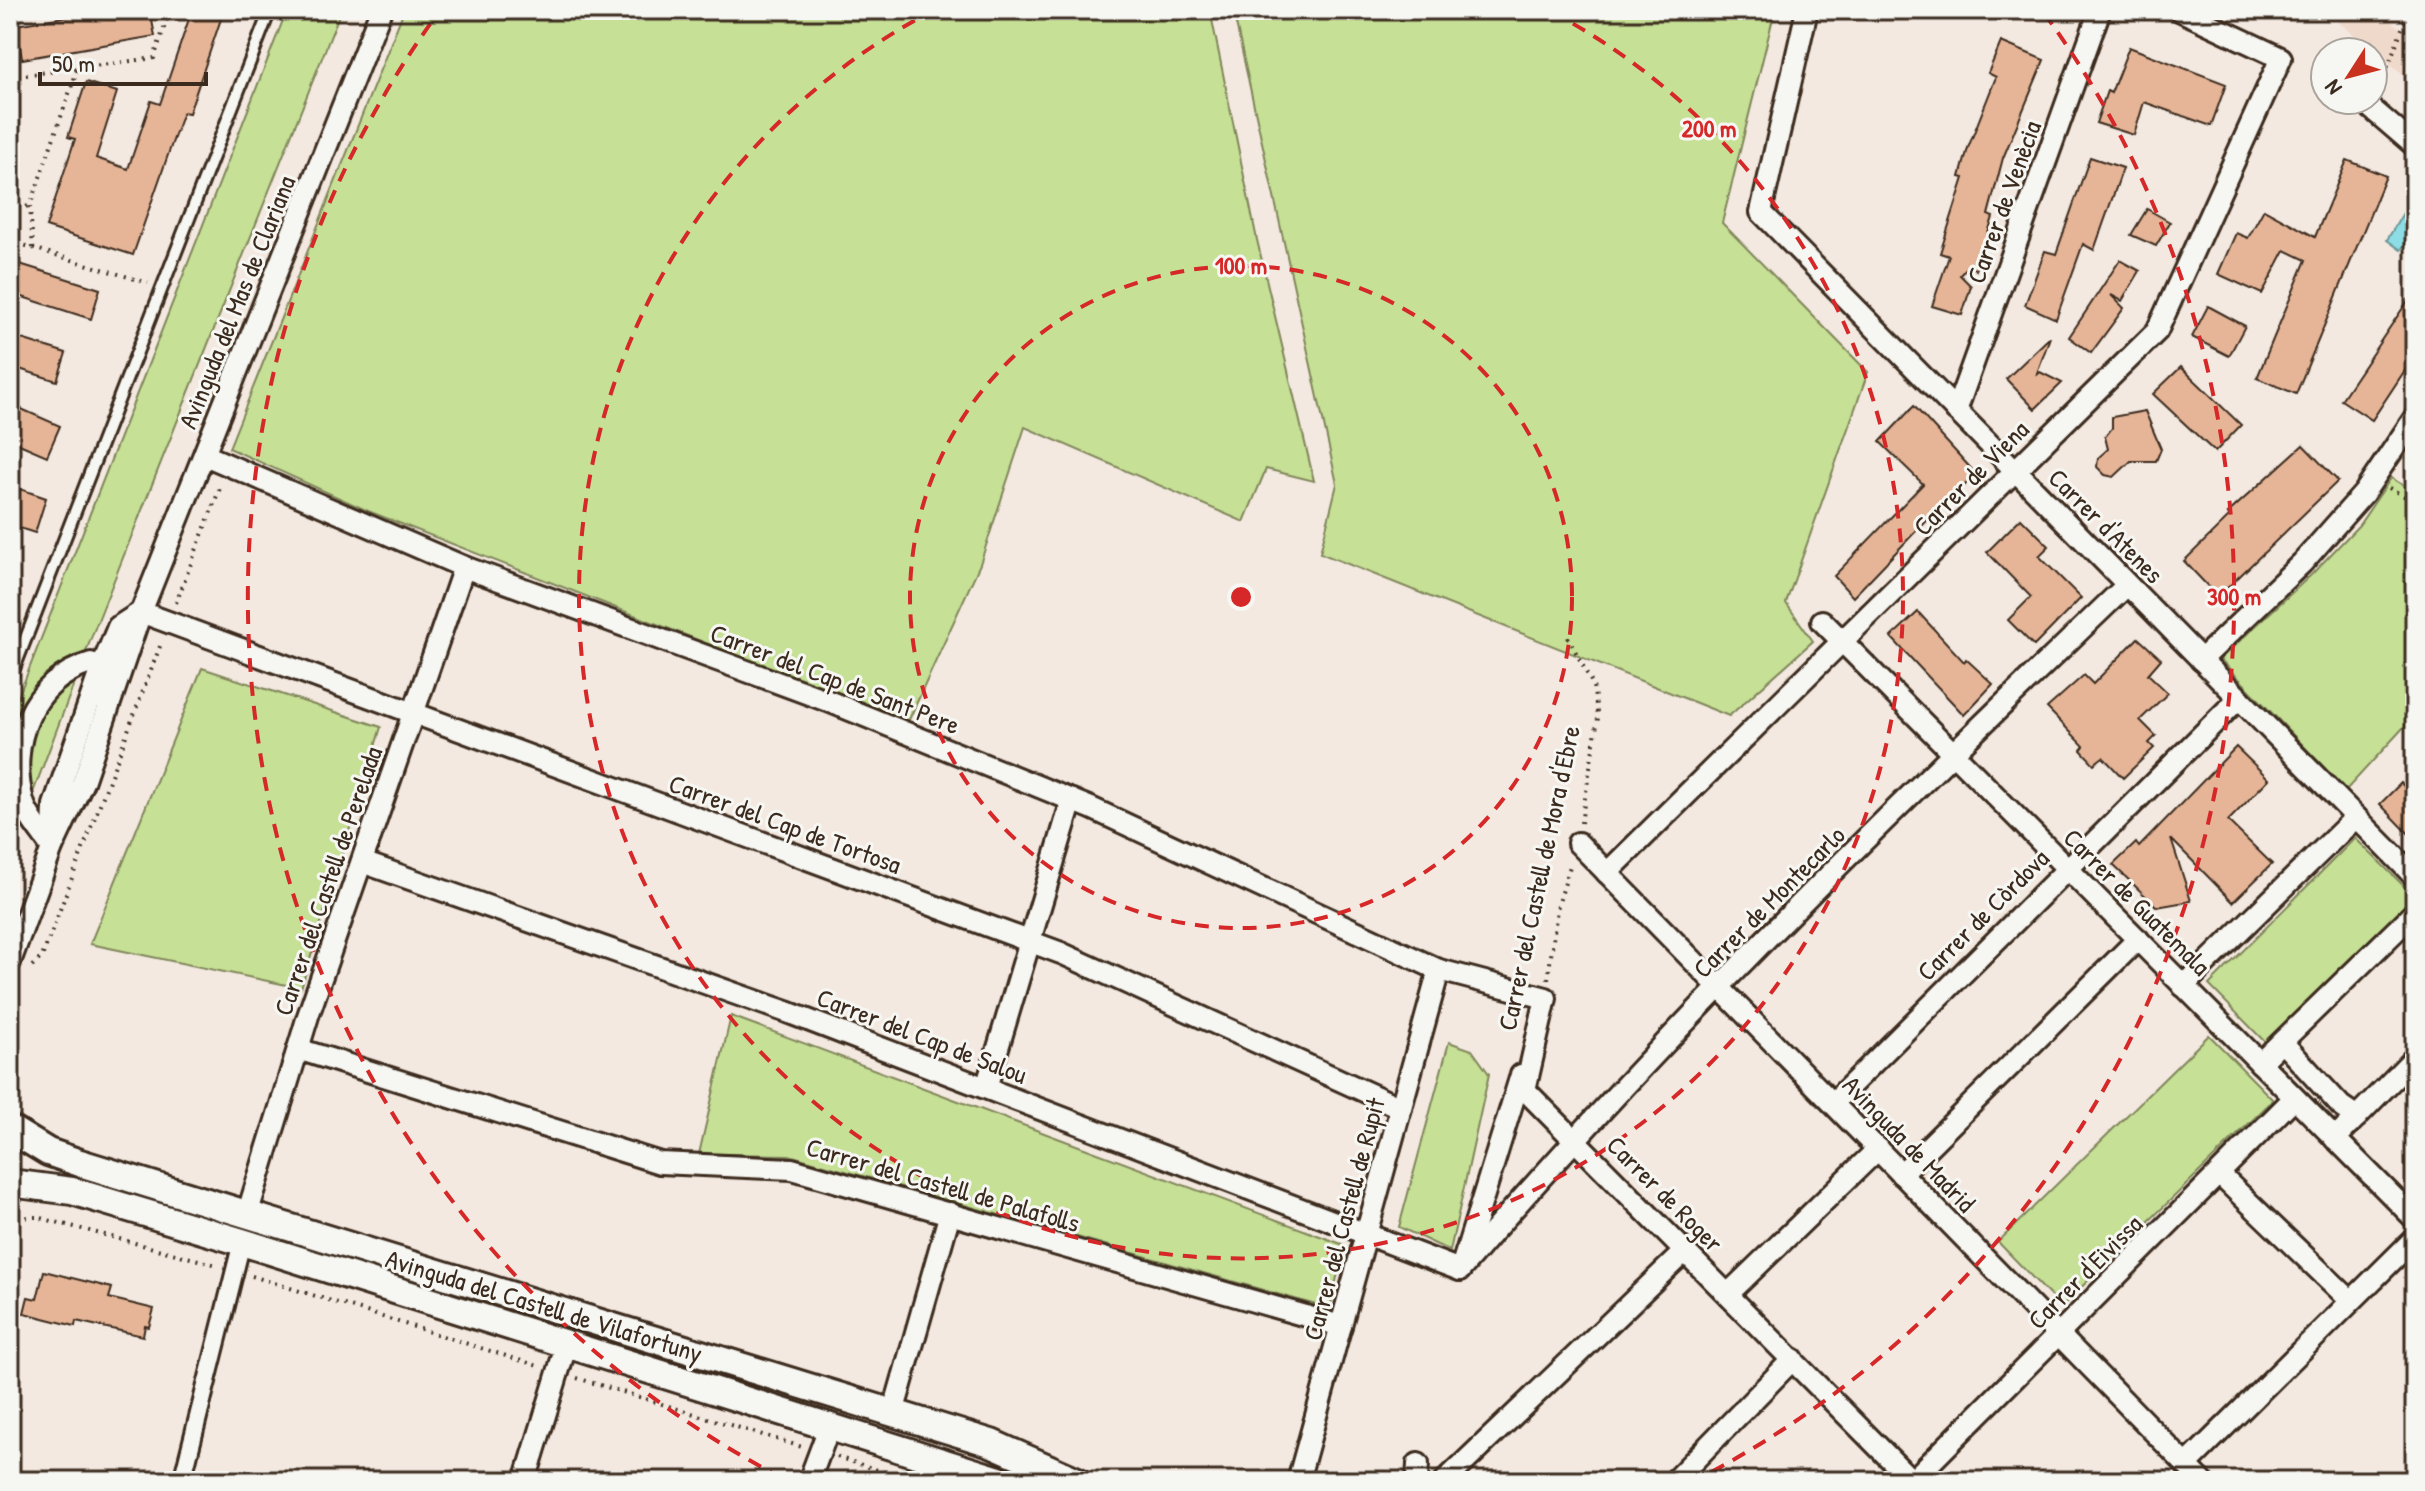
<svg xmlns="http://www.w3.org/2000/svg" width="2425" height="1491" font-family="'Patrick Hand',sans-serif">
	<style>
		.built { fill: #efd9ca }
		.green { fill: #c6e096; stroke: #80855a; stroke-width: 2 }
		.water { fill: #8cdde5; stroke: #6c9595; stroke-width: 2 }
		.building { fill: #e6b597; stroke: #3b2a1e; stroke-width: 2 }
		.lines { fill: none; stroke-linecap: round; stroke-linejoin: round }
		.service-casing { stroke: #3b2a1e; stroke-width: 16 }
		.pedestrian-casing { stroke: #3b2a1e; stroke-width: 22 }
		.minor-casing { stroke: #3b2a1e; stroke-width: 26 }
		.tertiary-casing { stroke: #3b2a1e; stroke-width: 32 }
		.path { stroke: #3b2a1e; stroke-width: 4; stroke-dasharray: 2 6; stroke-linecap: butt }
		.service { stroke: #f6f6f2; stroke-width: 10 }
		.pedestrian { stroke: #f6f6f2; stroke-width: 16 }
		.minor { stroke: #f6f6f2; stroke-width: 20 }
		.tertiary { stroke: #f6f6f2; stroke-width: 26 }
		.ring { fill: none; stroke: #d62828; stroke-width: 4; stroke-dasharray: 14 10 }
		.labels { text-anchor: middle; stroke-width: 6; stroke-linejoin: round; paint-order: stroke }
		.street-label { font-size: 26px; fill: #3b2a1e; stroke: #f6f6f2 }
		.centre { fill: #d62828; stroke: #f6f6f2; stroke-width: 4 }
		.ring-label { font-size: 24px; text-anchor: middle; font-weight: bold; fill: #d62828; stroke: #f6f6f2; stroke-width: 6; stroke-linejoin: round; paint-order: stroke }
	</style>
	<rect width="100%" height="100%" fill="#f3e9e0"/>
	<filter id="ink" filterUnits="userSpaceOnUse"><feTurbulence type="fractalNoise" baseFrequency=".0125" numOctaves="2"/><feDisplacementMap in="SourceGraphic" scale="16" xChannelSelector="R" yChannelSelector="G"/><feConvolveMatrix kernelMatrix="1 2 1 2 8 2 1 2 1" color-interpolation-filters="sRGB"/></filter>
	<g filter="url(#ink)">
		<polygon class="built" points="2324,10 2378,10 2415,41 2415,85"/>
		<g class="green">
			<polygon points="287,10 341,10 93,633 10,854 10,718"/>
			<polygon points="404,10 1210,10 1257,240 1314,481 1266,469 1244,522 1025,427 980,564 908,722 368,511 229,448"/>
			<polygon points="1233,10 1775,10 1722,223 1868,372 1786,603 1813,641 1729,716 1320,553 1337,484"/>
			<polygon points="2391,478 2415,492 2415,715 2346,790 2220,659 2311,575 2359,525"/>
			<polygon points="202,668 381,727 301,988 90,944"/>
			<polygon points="2355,838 2414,896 2265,1042 2209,985"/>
			<polygon points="731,1016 1344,1245 1330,1309 789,1155 699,1154"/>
			<polygon points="2209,1035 2273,1100 2061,1307 1998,1242"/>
			<polygon points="1449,1042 1472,1050 1489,1074 1450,1251 1399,1227"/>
		</g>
		<polygon class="water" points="2406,208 2415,212 2415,229 2401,250 2387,240"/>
		<g class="building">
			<polygon points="104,10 150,10 155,36 22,59 16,25"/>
			<polygon points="192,10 224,10 189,113 183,112 133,255 46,227 75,139 68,137 86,82 117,92 96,158 128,169 151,101 160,104"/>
			<polygon points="2001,42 2044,60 2003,158 1988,215 1993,217 1976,270 1969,265 1960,275 1971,286 1962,315 1932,306 1949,256 1940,253 1964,178 1960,177 1968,148 1996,77 1988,73"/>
			<polygon points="2129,47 2226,84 2211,126 2144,102 2134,135 2096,123 2107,91 2111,93"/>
			<polygon points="2090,157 2123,168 2094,250 2083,244 2056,319 2025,305 2045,251 2056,254"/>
			<polygon points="2347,160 2386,176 2296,394 2257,378 2306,260 2285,250 2262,294 2218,274 2236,233 2248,238 2264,209 2315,237"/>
			<polygon points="2147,209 2170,222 2156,246 2131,235"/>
			<polygon points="2120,260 2140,271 2122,301 2111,295 2124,308 2091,353 2069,337"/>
			<polygon points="10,261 100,289 91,319 10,293"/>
			<polygon points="2415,290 2415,355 2372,420 2341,400"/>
			<polygon points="2208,306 2245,326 2229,356 2192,337"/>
			<polygon points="15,337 66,353 57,381 10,366"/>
			<polygon points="2050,337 2036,376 2040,372 2062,383 2035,409 2006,379"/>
			<polygon points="2181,367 2241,425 2215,452 2153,394"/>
			<polygon points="10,404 60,426 47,456 10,440"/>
			<polygon points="1914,406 1976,474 1944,506 1942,504 1853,597 1834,576 1923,484 1880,442"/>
			<polygon points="2145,411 2161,449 2156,461 2131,461 2114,477 2105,475 2097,467 2098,458 2108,449 2105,437 2112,428 2112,417"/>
			<polygon points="2303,445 2338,481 2218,597 2184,561 2230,516 2227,514"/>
			<polygon points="20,489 46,498 35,533 10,525"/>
			<polygon points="2021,518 2049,546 2039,556 2081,598 2034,646 2008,620 2031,597 1987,552"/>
			<polygon points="1918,612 1964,662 1966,659 1993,684 1964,715 1891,637"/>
			<polygon points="2138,638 2161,659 2148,674 2168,693 2140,720 2156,736 2149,743 2154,748 2123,778 2103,757 2094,764 2081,750 2084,746 2047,708 2084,675 2093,684"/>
			<polygon points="2236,747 2269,779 2228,821 2272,864 2233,902 2171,839 2191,901 2157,907 2113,865 2136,843 2139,847"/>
			<polygon points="2401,783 2415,798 2415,840 2380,804"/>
			<polygon points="44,1271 112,1288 109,1298 154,1309 149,1327 145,1326 143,1336 76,1321 75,1326 24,1313 28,1297 37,1299"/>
		</g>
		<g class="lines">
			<defs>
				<polyline id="service" points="10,679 270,10"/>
				<polyline id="pedestrian" points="182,1481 242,1242"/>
				<g id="minor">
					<polyline points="1807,10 1761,212 2415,877"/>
					<polyline points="2372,109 2415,146"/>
					<polyline points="1956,411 2100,10"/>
					<polyline points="205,455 464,567 828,701 1091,808 1439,970 1546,998 1525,1090 1912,1481"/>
					<polyline points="141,612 1061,953 1401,1108"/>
					<polyline points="1822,621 2415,1219"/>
					<polyline points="2201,660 2302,563 2364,493 2415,417"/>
					<polyline points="53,836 54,805 100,671 118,627 141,612"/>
					<polyline points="1578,843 2202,1481"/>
					<path d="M52 848C43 834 27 817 23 801 7 743 32 680 91 663L108 678 101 697"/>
					<polyline points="362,862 787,1012 1460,1270"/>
					<polyline points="1607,873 2157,331 2281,58 2179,10"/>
					<polyline points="10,962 52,848 83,782 141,612 381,10"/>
					<polyline points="2183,986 2356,817"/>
					<polyline points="2282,1042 2341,1106 2357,1117"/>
					<polyline points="298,1049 660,1163 792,1169 1341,1326"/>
					<polyline points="2260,1063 2415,912"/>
					<polyline points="986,1088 1072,800"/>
					<polyline points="1833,1103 2239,698"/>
					<polyline points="2335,1139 2415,1057"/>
					<polyline points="1901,1174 2138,939"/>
					<polyline points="2219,1174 2351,1301"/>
					<polyline points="247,1215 308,1016 464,567"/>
					<polyline points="1463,1262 1521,1075"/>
					<path d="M1460 1270C1667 1028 1898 805 2127 585"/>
					<polyline points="1728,1294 1878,1149"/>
					<polyline points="893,1413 950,1213"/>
					<polyline points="2186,1465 2415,1238"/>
					<polyline points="525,1481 566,1346"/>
					<polyline points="809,1481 830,1425"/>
					<polyline points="1298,1481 1439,970"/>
					<polyline points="1417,1481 1418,1464"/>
					<polyline points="1445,1481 1685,1251"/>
					<polyline points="1674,1481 1793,1359"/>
					<polyline points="1912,1481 2294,1098"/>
				</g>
				<g id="tertiary">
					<polyline points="12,1130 48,1152 80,1163 991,1443 1077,1481"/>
					<polyline points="10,1183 72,1191 242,1242 1002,1481"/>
				</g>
			</defs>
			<use href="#service" class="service-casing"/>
			<use href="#pedestrian" class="pedestrian-casing"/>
			<use href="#minor" class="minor-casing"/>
			<use href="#tertiary" class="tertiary-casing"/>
			<g class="path">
				<polyline points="10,77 154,58 170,10"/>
				<polyline points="2379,90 2409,10"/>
				<polyline points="10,209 30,206"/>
				<polyline points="10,241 148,283"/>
				<polyline points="33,248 30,206 78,68"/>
				<polyline points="10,331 19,306"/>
				<polyline points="2389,488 2415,502"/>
				<polyline points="176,603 220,488 218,484"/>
				<polyline points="1568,637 1593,685 1598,718 1581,823"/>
				<polyline points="32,966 42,957 162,641"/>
				<polyline points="1548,979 1557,909 1570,866"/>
				<polyline points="10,1218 37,1217 217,1265"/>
				<polyline points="252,1276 538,1366"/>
				<polyline points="577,1378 802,1447"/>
				<polyline points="837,1457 912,1481"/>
			</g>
			<use href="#service" class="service"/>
			<use href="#pedestrian" class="pedestrian"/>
			<use href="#minor" class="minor"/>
			<use href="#tertiary" class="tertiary"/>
		</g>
	</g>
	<g class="ring">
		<circle cx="1241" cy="597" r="331"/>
		<path d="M1552 12A662 662 0 1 1 930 12"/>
		<path d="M782 1478A993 993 0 0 1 438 13M2044 13A993 993 0 0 1 1700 1478"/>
	</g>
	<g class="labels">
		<g class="street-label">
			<text transform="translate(2004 202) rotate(-70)" y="9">Carrer de Venècia</text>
			<text transform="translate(237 302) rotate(-68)" y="9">Avinguda del Mas de Clariana</text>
			<text transform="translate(1971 478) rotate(-45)" y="9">Carrer de Viena</text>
			<text transform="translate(2106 526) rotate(45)" y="9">Carrer d'Atenes</text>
			<text transform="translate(835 679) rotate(21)" y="9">Carrer del Cap de Sant Pere</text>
			<text transform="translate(785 824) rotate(20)" y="9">Carrer del Cap de Tortosa</text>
			<text transform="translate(1539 878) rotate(-78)" y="9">Carrer del Castell de Mora d'Ebre</text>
			<text transform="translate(328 881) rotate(-71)" y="9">Carrer del Castell de Perelada</text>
			<text transform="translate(1769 902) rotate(-45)" y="9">Carrer de Montecarlo</text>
			<text transform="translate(2137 902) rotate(45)" y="9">Carrer de Guatemala</text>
			<text transform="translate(1983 915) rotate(-45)" y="9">Carrer de Còrdova</text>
			<text transform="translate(922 1036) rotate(21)" y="9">Carrer del Cap de Salou</text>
			<text transform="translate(1909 1144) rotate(46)" y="9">Avinguda de Madrid</text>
			<text transform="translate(943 1185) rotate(16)" y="9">Carrer del Castell de Palafolls</text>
			<text transform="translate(1665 1194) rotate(45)" y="9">Carrer de Roger</text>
			<text transform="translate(1344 1219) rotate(-75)" y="9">Carrer del Castell de Rupit</text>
			<text transform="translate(2085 1272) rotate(-45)" y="9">Carrer d'Eivissa</text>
			<text transform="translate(544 1306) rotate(17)" y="9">Avinguda del Castell de Vilafortuny</text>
		</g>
	</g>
	<circle cx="1241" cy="597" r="12" class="centre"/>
	<g class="ring-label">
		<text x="1709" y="137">200 m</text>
		<text x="1241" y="274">100 m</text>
		<text x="2234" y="605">300 m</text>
	</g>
	<rect width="2425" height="1491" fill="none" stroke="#f6f6f2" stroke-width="40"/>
	<rect x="20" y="20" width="2385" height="1451" fill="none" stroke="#3b2a1e" stroke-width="3" filter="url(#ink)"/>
	<g transform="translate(2349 76) rotate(234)"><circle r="38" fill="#f6f6f2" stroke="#aba49d" stroke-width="2"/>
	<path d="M0-6L14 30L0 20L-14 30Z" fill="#c8321e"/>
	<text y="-12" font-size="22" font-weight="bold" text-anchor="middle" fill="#3b2a1e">N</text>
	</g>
	<path d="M40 72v12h166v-12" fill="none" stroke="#3b2a1e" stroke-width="4"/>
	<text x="52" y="72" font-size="24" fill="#3b2a1e" stroke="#f6f6f2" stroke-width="6" paint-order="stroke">50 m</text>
</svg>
